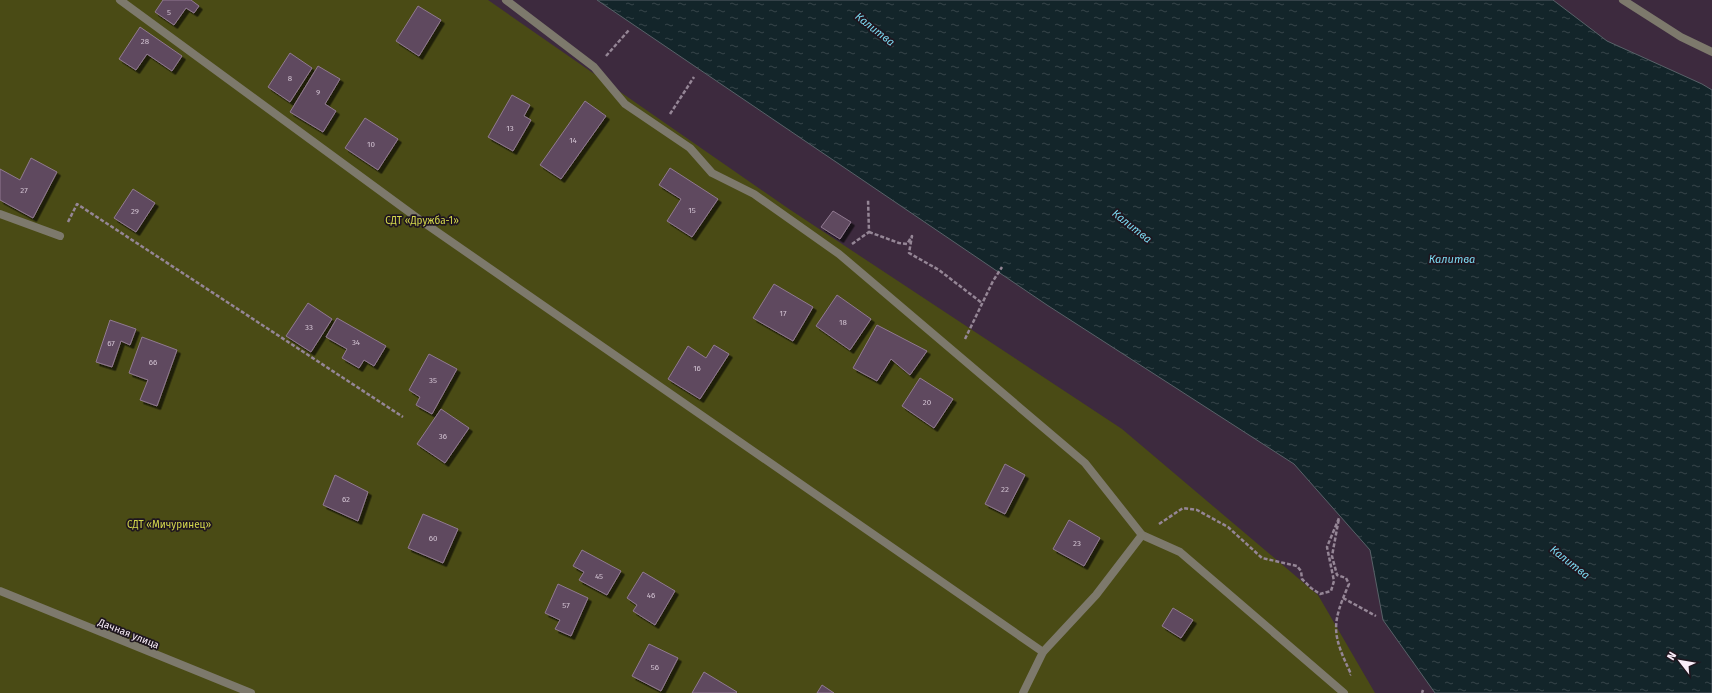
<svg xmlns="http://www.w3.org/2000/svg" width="1712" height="693" font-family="'Fira Sans',sans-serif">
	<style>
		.garden { fill: #4a4b15 }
		.water { fill: url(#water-ripples); stroke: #586168 }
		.building { fill: #5e495f; stroke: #917a91; filter: url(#shadow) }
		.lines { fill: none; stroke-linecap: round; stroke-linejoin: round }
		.path { stroke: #958696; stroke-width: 2.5; stroke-dasharray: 4 2; stroke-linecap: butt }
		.lane { stroke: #7d796c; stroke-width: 8 }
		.labels { text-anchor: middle; stroke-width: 3.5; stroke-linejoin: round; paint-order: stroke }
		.number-label { font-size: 8px; fill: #d2c3d2 }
		.park-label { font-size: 10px; fill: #d5d94c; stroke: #1f161f }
		.street-label { font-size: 10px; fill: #f8ecf8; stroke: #1f161f }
		.water-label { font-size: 11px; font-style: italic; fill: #7cdaf2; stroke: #1f161f }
	</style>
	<defs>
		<pattern id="water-ripples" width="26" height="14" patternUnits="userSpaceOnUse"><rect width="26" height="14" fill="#13252a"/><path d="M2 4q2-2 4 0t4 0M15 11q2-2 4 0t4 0" fill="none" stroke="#36454a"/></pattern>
		<filter id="shadow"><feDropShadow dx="3.5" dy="3.5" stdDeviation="0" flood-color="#0009"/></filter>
	</defs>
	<rect width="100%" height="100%" fill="#3d2a3e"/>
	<polygon class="garden" points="0,0 488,0 789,209 1122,429 1318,595 1375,693 0,693"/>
	<polygon class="water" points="597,0 1553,0 1607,41 1702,84 1712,90 1712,693 1435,693 1383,620 1370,550 1294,464 1047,305"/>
	<g class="building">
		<polygon points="163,0 191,0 199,6 194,13 186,8 174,25 155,12"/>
		<polygon points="418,6 441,20 419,56 396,41"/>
		<polygon points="140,27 182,56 172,71 147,54 136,70 119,59"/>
		<polygon points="290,53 312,68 290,102 268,87"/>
		<polygon points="318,66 340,79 325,104 336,111 323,132 290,112"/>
		<polygon points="512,95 530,105 524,116 531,120 513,151 488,137"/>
		<polygon points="585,101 606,116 561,179 540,165"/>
		<polygon points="365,118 398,139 378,170 345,148"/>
		<polygon points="31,158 57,172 33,218 0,200 0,169 20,180"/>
		<polygon points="670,168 718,199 692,237 667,221 681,199 659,185"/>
		<polygon points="133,189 155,203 136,232 114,218"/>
		<polygon points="833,211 851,222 840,239 821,227"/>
		<polygon points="774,284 813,307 793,341 753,318"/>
		<polygon points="837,295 871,319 850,350 816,326"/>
		<polygon points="308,303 332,319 311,352 286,336"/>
		<polygon points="337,318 386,346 374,366 364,360 359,368 342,358 347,349 326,337"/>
		<polygon points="110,320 136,329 130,345 121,341 112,367 96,362"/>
		<polygon points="877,325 927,351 910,375 891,359 877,381 853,368"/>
		<polygon points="142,337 177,350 157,406 140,400 148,380 129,373"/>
		<polygon points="714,345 729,354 700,399 668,379 688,346 706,358"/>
		<polygon points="429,354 457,369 432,414 416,405 420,397 409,390"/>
		<polygon points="920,378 953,399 934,428 902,406"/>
		<polygon points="441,409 469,428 445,463 417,444"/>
		<polygon points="1005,464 1025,475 1005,514 985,504"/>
		<polygon points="335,475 368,492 358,521 323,505"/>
		<polygon points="423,514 458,529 443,563 408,548"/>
		<polygon points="1069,520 1100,538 1084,566 1053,549"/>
		<polygon points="582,550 621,571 607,595 579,580 584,572 573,566"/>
		<polygon points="643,572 675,591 655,625 633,611 637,605 627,598"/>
		<polygon points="558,584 588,598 571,636 555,629 560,620 545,613"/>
		<polygon points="1173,608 1193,620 1181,638 1162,626"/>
		<polygon points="649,644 678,658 661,691 632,676"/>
		<polygon points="704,672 737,692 736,693 692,693"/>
		<polygon points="822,685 834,693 817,693"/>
	</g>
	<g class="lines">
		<g class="path">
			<polyline points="606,56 629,30"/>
			<polyline points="670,114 694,77"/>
			<polyline points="68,222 77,204 403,417"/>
			<polyline points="869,232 899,243 907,244 912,236 909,253 939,270 982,303"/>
			<polyline points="852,244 869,232 868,199"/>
			<polyline points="965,339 993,281 1002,267"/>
			<path d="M1159 524 1183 508 1197 510 1228 527 1262 558 1297 566 1301 571 1302 579 1311 588 1320 594 1331 591 1334 581 1327 547 1339 518 1332 556 1337 575 1346 578 1349 584C1331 625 1332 634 1351 674L1350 675"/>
			<polyline points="1343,598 1376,616"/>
			<polyline points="1422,693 1423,690"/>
		</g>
		<g class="lane">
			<polyline points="120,0 420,220 1043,652"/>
			<polyline points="506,0 594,67 625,104 690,148 712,173 754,194 839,254 1085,463 1142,535 1180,552 1344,693"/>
			<polyline points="1623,0 1681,37 1712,52"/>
			<polyline points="0,214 60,236"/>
			<polyline points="0,591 251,693"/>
			<polyline points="1023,693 1043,652 1096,595 1142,535"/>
		</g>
	</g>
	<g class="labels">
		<g class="number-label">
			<text x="169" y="15">5</text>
			<text x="145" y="44">28</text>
			<text x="290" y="81">8</text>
			<text x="318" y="95">9</text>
			<text x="510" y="131">13</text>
			<text x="573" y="143">14</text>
			<text x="371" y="147">10</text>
			<text x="24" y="193">27</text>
			<text x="692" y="213">15</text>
			<text x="135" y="214">29</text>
			<text x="783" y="316">17</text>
			<text x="843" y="325">18</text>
			<text x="309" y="330">33</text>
			<text x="356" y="345">34</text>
			<text x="111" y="346">67</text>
			<text x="153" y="365">66</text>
			<text x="697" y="371">16</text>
			<text x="433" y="383">35</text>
			<text x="927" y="405">20</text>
			<text x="443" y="439">36</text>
			<text x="1005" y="492">22</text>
			<text x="346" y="502">62</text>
			<text x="433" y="541">60</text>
			<text x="1077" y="546">23</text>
			<text x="599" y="579">45</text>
			<text x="651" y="598">46</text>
			<text x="566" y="608">57</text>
			<text x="655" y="670">56</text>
		</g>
		<g class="park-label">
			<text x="422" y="224">СДТ «Дружба-1»</text>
			<text x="169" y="528">СДТ «Мичуринец»</text>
		</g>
		<g class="street-label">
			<text transform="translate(129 633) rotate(22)" y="4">Дачная улица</text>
		</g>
		<g class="water-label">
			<text transform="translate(875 29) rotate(38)" y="4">Калитва</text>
			<text transform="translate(1132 226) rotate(38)" y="4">Калитва</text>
			<text x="1452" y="263">Калитва</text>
			<text transform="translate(1570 562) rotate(38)" y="4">Калитва</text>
		</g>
	</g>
	<g transform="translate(1680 661) rotate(301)" stroke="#1f161f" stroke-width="3" paint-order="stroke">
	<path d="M0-3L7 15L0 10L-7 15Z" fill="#f8ecf8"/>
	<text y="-6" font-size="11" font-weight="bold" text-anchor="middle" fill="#f8ecf8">N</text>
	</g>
</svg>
